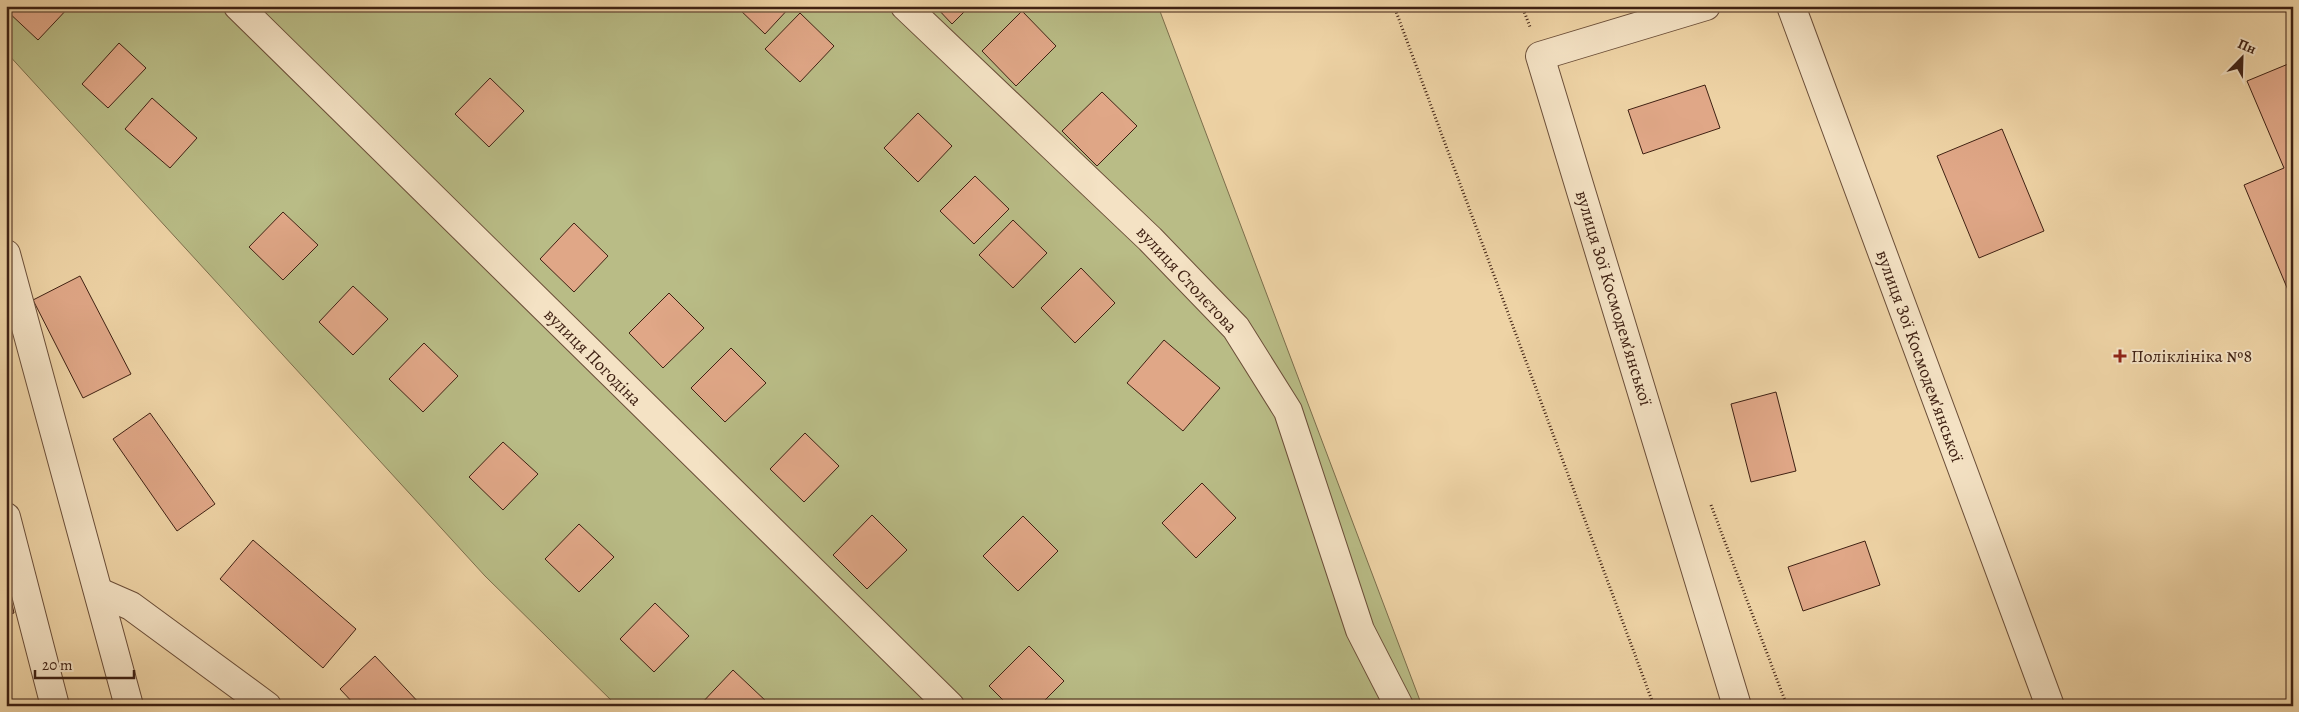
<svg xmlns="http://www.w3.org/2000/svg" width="2299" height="712" font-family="Alegreya,serif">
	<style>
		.green { fill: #b9bc86; stroke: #7c6e4c }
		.building { fill: #e0a787; stroke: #3f2113 }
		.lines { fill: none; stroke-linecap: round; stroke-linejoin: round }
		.minor-casing { stroke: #6b4e38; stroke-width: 30 }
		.path { stroke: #3f2113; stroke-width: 3; stroke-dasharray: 1 2.5; stroke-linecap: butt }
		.minor { stroke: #f4e2c4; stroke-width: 28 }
		.poi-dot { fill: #8f2418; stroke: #f4e2c4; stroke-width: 2 }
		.labels { text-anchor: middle; stroke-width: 4; stroke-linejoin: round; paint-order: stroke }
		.street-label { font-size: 18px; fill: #3f2113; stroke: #f4e2c4 }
		.poi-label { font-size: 18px; fill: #3f2113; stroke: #f4e2c4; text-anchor: start }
	</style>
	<rect width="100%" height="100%" fill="#eed3a5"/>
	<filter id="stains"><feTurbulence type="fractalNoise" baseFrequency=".004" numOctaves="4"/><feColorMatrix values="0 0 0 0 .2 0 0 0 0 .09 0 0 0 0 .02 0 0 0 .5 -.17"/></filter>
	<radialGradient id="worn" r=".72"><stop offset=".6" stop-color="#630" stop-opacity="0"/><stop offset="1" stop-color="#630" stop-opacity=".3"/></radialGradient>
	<polygon class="green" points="6,6 1158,6 1422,706 617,706 485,576 6,52"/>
	<g class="building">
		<polygon points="6,6 70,6 38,40 6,10"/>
		<polygon points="736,6 791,6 765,34"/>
		<polygon points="935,6 970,6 952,24"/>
		<polygon points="1022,11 1056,46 1016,86 982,51"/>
		<polygon points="800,13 834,46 800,82 765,49"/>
		<polygon points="119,43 146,68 108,108 82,84"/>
		<polygon points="2293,62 2293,302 2244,185 2284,168 2247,81"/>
		<polygon points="490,78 524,111 489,147 455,114"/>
		<polygon points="1705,85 1720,128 1643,154 1628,110"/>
		<polygon points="1102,92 1137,126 1097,166 1062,131"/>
		<polygon points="152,98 197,138 170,168 125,129"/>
		<polygon points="918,113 952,146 918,182 884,148"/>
		<polygon points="2002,129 2044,231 1979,258 1937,156"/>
		<polygon points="975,176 1009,209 974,244 940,211"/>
		<polygon points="283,212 318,245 283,280 249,247"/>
		<polygon points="1013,220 1047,253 1013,288 979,255"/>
		<polygon points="574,223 608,256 574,292 540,259"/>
		<polygon points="1081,268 1115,303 1075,343 1041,308"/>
		<polygon points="80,276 131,374 83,398 33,300"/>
		<polygon points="353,286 388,319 353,355 319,322"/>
		<polygon points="669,293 704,328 663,368 629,333"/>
		<polygon points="1164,340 1220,388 1183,431 1127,383"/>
		<polygon points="424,343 458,376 423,412 389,379"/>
		<polygon points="731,348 766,383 725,422 691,388"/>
		<polygon points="1776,392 1796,471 1751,482 1731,404"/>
		<polygon points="150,413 215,504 177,531 113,439"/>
		<polygon points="805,433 839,466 804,502 770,469"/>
		<polygon points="503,442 538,474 503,510 469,477"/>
		<polygon points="1202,483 1236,518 1196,558 1162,523"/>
		<polygon points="872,515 907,550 867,589 833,555"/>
		<polygon points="1023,516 1058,551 1018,591 983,556"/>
		<polygon points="579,524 614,557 579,592 545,559"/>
		<polygon points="253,540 356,629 323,668 220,579"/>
		<polygon points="1865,541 1880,585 1803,611 1788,567"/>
		<polygon points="6,579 14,613 6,615"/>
		<polygon points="655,603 689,636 654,672 620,639"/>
		<polygon points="1029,646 1064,681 1039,706 1009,706 989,686"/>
		<polygon points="375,656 422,706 356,706 340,689"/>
		<polygon points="733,670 768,703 764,706 699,706"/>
	</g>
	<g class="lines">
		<defs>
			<g id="minor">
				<polyline points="238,6 950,706"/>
				<polyline points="905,6 1150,239 1236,328 1288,411 1360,630 1399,706"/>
				<polyline points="1706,6 1540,56 1737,706"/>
				<polyline points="1791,6 2050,706"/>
				<polyline points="6,254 129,706"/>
				<polyline points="6,517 55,706"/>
				<polyline points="99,592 131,606 267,706"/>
			</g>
		</defs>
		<use href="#minor" class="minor-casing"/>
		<g class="path">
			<polyline points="1394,6 1654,706"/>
			<polyline points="1522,6 1530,27"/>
			<polyline points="1711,505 1787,706"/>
		</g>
		<use href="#minor" class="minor"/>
	</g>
	<path class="poi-dot" d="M2117.5 348.5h5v5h5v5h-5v5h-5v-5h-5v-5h5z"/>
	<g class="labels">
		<g class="street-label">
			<text transform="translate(1187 279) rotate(47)" y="6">вулиця Столєтова</text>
			<text transform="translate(1614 298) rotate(73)" y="6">вулиця Зої Космодем’янської</text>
			<text transform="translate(1920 356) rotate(70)" y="6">вулиця Зої Космодем'янської</text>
			<text transform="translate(593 357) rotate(45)" y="6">вулиця Погодіна</text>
		</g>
		<g class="poi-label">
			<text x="2131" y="362">Поліклініка №8</text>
		</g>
	</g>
	<rect width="2299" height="712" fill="none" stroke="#eed3a5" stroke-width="25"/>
	<rect x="8" y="8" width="2284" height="697" fill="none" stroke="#3f2113" stroke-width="2.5"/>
	<rect x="12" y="12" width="2274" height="687" fill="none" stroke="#3f2113"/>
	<g transform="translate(2242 58) rotate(23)" stroke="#f4e2c4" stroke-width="4" paint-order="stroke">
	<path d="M0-4L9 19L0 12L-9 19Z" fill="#3f2113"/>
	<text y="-8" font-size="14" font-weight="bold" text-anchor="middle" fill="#3f2113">Пн</text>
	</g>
	<path d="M35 670v8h99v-8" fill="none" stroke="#3f2113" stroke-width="2.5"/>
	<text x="42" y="670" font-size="15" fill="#3f2113" stroke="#f4e2c4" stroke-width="4" paint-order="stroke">20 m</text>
	<rect width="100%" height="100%" filter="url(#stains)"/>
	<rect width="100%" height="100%" fill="url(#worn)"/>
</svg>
